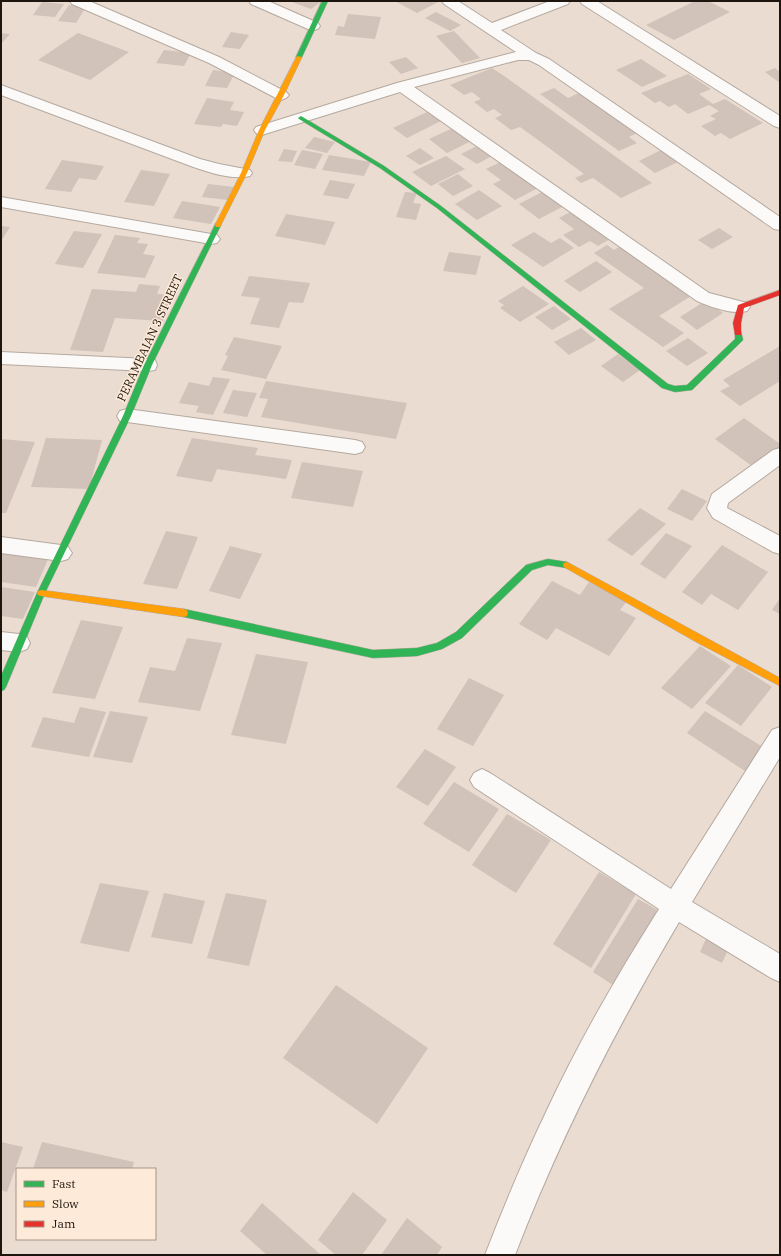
<svg xmlns="http://www.w3.org/2000/svg" width="781" height="1256" font-family="'IBM Plex Serif',serif">
	<style>
		.building { fill: #d1c2ba }
		.lines { fill: none; stroke-linecap: round; stroke-linejoin: round }
		.street-casing { stroke: #b4a9a0; stroke-width: 2 }
		.fast-casing { stroke: #b4a9a0; stroke-width: 1 }
		.slow-casing { stroke: #b4a9a0; stroke-width: 1 }
		.jam-casing { stroke: #b4a9a0; stroke-width: 1 }
		.street { fill: #fcfaf8; fill-rule: evenodd }
		.fast { fill: #30b455; fill-rule: evenodd }
		.slow { fill: #ff9f0a; fill-rule: evenodd }
		.jam { fill: #e5322d; fill-rule: evenodd }
		.labels { text-anchor: middle; stroke-width: 3; stroke-linejoin: round; paint-order: stroke }
		.street-label { font-size: 12px; fill: #1e160e; stroke: #feead8 }
	</style>
	<rect width="100%" height="100%" fill="#eadcd0"/>
	<g class="building">
		<polygon points="289,1 322,1 311,9"/>
		<polygon points="395,1 440,1 417,13"/>
		<polygon points="695,1 708,1 730,12 674,40 646,25"/>
		<polygon points="42,2 64,4 55,17 33,15"/>
		<polygon points="69,5 86,7 76,23 58,21"/>
		<polygon points="436,12 461,25 450,31 425,18"/>
		<polygon points="348,14 381,17 375,39 335,35 338,26 344,27"/>
		<polygon points="454,31 480,58 462,63 436,36"/>
		<polygon points="231,32 249,35 240,49 222,47"/>
		<polygon points="1,33 10,34 2,43 1,42"/>
		<polygon points="78,33 129,52 90,80 38,60"/>
		<polygon points="164,50 191,53 184,66 156,63"/>
		<polygon points="406,57 418,68 401,74 389,62"/>
		<polygon points="641,59 667,76 642,87 616,70"/>
		<polygon points="492,68 507,78 652,183 621,198 593,178 581,183 575,178 584,174 549,148 520,127 511,130 495,118 502,115 494,109 487,112 474,102 481,99 472,92 464,95 450,85"/>
		<polygon points="775,68 780,72 780,83 765,72"/>
		<polygon points="213,70 235,73 227,88 205,86"/>
		<polygon points="688,74 711,89 699,94 713,104 725,99 763,123 730,139 721,133 715,136 701,126 716,119 710,116 719,111 709,105 688,114 675,104 669,107 660,101 655,103 641,93"/>
		<polygon points="554,88 568,98 581,92 639,132 629,137 637,143 619,151 540,94"/>
		<polygon points="207,98 234,102 230,110 244,112 237,126 223,124 221,127 194,124"/>
		<polygon points="429,111 443,120 407,138 393,128"/>
		<polygon points="453,128 471,141 447,153 429,139"/>
		<polygon points="314,137 335,142 327,153 305,148"/>
		<polygon points="477,146 492,156 477,164 461,154"/>
		<polygon points="420,148 434,158 420,165 406,156"/>
		<polygon points="284,149 297,151 292,162 278,161"/>
		<polygon points="302,150 323,154 315,169 294,165"/>
		<polygon points="661,150 678,162 655,173 639,161"/>
		<polygon points="329,155 371,162 364,176 322,170"/>
		<polygon points="446,156 465,169 431,186 412,172"/>
		<polygon points="62,160 104,166 96,180 79,178 71,192 45,189"/>
		<polygon points="505,160 542,186 515,200 493,184 501,180 486,169"/>
		<polygon points="141,170 170,174 154,206 124,202"/>
		<polygon points="458,174 473,186 453,196 438,184"/>
		<polygon points="330,180 355,184 348,199 323,195"/>
		<polygon points="208,184 234,187 228,200 202,197"/>
		<polygon points="479,190 502,206 477,220 455,204"/>
		<polygon points="544,191 564,206 539,219 519,204"/>
		<polygon points="405,192 417,193 413,203 421,204 416,220 396,217"/>
		<polygon points="182,201 220,207 211,224 173,218"/>
		<polygon points="574,210 613,237 598,246 590,241 579,247 563,235 574,229 559,218"/>
		<polygon points="286,214 335,222 325,245 275,236"/>
		<polygon points="1,226 10,227 1,241"/>
		<polygon points="719,228 733,237 712,249 698,240"/>
		<polygon points="74,231 102,234 83,268 55,264"/>
		<polygon points="534,232 551,243 560,238 574,248 543,267 511,245"/>
		<polygon points="115,235 140,238 137,243 148,244 143,254 155,256 145,278 97,273"/>
		<polygon points="624,244 696,293 659,316 684,333 663,347 609,309 644,288 594,253 607,245 614,250"/>
		<polygon points="449,252 481,256 476,275 443,271"/>
		<polygon points="596,261 612,272 580,292 564,281"/>
		<polygon points="249,276 310,283 303,303 289,302 279,328 250,324 260,298 241,296"/>
		<polygon points="139,284 160,286 157,294 171,295 163,321 115,318 103,352 70,350 92,289 136,292"/>
		<polygon points="523,286 549,304 520,322 500,308 504,305 498,301"/>
		<polygon points="705,301 723,313 697,330 680,317"/>
		<polygon points="554,306 571,319 552,330 535,317"/>
		<polygon points="581,328 596,340 569,355 554,342"/>
		<polygon points="234,337 282,346 266,379 221,370 228,356 225,355"/>
		<polygon points="688,338 708,353 687,366 666,351"/>
		<polygon points="780,346 780,381 740,406 720,391 730,386 723,380"/>
		<polygon points="618,354 640,370 623,382 601,366"/>
		<polygon points="213,377 230,379 213,415 196,412 199,406 179,403 189,382 209,386"/>
		<polygon points="266,381 336,392 407,403 396,439 261,417 268,399 259,398"/>
		<polygon points="233,390 257,393 247,417 223,413"/>
		<polygon points="744,418 780,444 780,451 756,469 715,439"/>
		<polygon points="46,438 102,440 89,489 31,487"/>
		<polygon points="192,438 258,448 255,455 292,460 286,479 217,469 212,482 176,476"/>
		<polygon points="1,439 35,442 6,513 1,513"/>
		<polygon points="302,462 363,471 353,507 291,498"/>
		<polygon points="682,489 707,501 692,521 667,509"/>
		<polygon points="640,508 666,524 632,556 607,540"/>
		<polygon points="166,531 198,537 177,589 143,584"/>
		<polygon points="666,533 692,546 665,579 640,564"/>
		<polygon points="722,545 768,572 738,610 711,594 702,605 682,592"/>
		<polygon points="230,546 262,554 240,599 209,591"/>
		<polygon points="1,550 49,557 36,587 1,582"/>
		<polygon points="552,581 580,595 589,582 627,601 620,610 636,618 609,656 556,628 547,640 519,624"/>
		<polygon points="1,587 35,592 23,619 1,616"/>
		<polygon points="780,598 780,614 772,610"/>
		<polygon points="81,620 123,627 95,699 52,693"/>
		<polygon points="187,638 222,643 200,711 138,702 150,667 175,671"/>
		<polygon points="700,646 731,666 692,709 661,688"/>
		<polygon points="256,654 308,662 286,744 231,735"/>
		<polygon points="738,665 772,687 741,726 705,703"/>
		<polygon points="469,678 504,695 473,746 437,729"/>
		<polygon points="80,707 106,712 89,757 31,747 43,717 74,723"/>
		<polygon points="110,711 148,717 132,763 93,757"/>
		<polygon points="705,711 766,749 748,773 687,733"/>
		<polygon points="425,749 456,767 428,806 396,787"/>
		<polygon points="454,782 499,809 469,852 423,824"/>
		<polygon points="507,814 551,840 516,893 472,865"/>
		<polygon points="599,872 636,894 591,968 553,944"/>
		<polygon points="100,883 149,891 129,952 80,943"/>
		<polygon points="164,893 205,901 192,944 151,937"/>
		<polygon points="226,893 267,900 249,966 207,958"/>
		<polygon points="638,899 666,915 622,991 593,972"/>
		<polygon points="709,932 731,943 722,963 700,952"/>
		<polygon points="336,985 428,1048 377,1124 283,1058"/>
		<polygon points="1,1142 23,1147 7,1192 1,1190"/>
		<polygon points="42,1142 134,1162 132,1169 33,1169"/>
		<polygon points="353,1192 387,1220 362,1255 336,1255 318,1240"/>
		<polygon points="262,1203 321,1255 267,1255 240,1231"/>
		<polygon points="407,1218 442,1247 437,1255 381,1255"/>
	</g>
	<g class="lines">
		<defs>
			<g id="street">
				<polygon points="70,1 89,1 219,57 286,92 289,95 286,98 281,100 276,98 209,63 72,4"/>
				<polygon points="249,1 268,1 318,23 320,26 318,29 313,30 308,29 251,4"/>
				<path d="M442 1H458L492 23 550 1H570L568 4 501 30 536 53 549 59 780 217V230L774 229 539 65 529 60H518L414 87 709 293 747 303 750 307 747 311C732 315 711 307 697 301L400 92 268 133 262 135 256 133 254 130 256 127 397 83 516 52 444 4Z"/>
				<polygon points="580,1 597,1 780,116 780,128 774,126 582,4"/>
				<path d="M1 85 200 159 219 164 250 170 252 173 250 176C232 181 205 171 188 165L1 95Z"/>
				<polygon points="1,197 211,234 217,235 220,239 217,243 211,244 1,207"/>
				<polygon points="1,352 148,359 155,360 157,365 155,370 148,371 1,364"/>
				<polygon points="127,409 355,440 362,442 365,447 362,452 355,454 120,421 117,416 120,411"/>
				<polygon points="780,448 780,465 728,503 727,508 780,536 780,554 773,552 713,518 707,508 712,494 773,450"/>
				<polygon points="1,537 61,545 68,547 72,553 68,559 61,561 1,553"/>
				<polygon points="1,632 19,634 27,637 30,643 27,649 19,652 1,650"/>
				<path d="M780 727V757L692 902 780 954V982L771 978 679 922C615 1030 560 1138 515 1255H485C504 1206 524 1158 547 1110 579 1041 618 974 659 909L474 787 470 780 474 773 482 769 490 773 671 889 772 730Z"/>
			</g>
			<g id="fast">
				<polygon points="322,1 328,1 302,57 297,58 296,57"/>
				<polygon points="301,116 384,166 441,206 668,384 675,386 687,385 735,339 735,331 741,331 743,340 692,390 675,392 662,388 437,208 380,168 299,119 298,118"/>
				<polygon points="216,223 220,223 221,225 152,365 131,416 45,593 6,687 4,690 1,691 1,676 37,593 123,416 144,365"/>
				<polygon points="548,559 567,562 571,565 567,568 548,565 532,570 462,638 442,649 417,656 373,658 184,617 181,616 180,613 181,610 184,609 373,650 417,648 437,643 456,632 526,565"/>
			</g>
			<g id="slow">
				<polygon points="297,56 302,57 284,95 265,130 247,173 220,227 216,227 215,225 241,173 259,130"/>
				<polygon points="567,562 780,678 780,686 698,643 564,567 563,565 564,563"/>
				<polygon points="41,590 184,609 187,610 188,613 187,616 184,617 41,596 38,595 37,593 38,591"/>
			</g>
			<polygon id="jam" points="780,290 780,295 744,308 741,323 741,335 735,335 733,323 738,305"/>
		</defs>
		<use href="#street" class="street-casing"/>
		<use href="#fast" class="fast-casing"/>
		<use href="#slow" class="slow-casing"/>
		<use href="#jam" class="jam-casing"/>
		<use href="#street" class="street"/>
		<use href="#fast" class="fast"/>
		<use href="#slow" class="slow"/>
		<use href="#jam" class="jam"/>
	</g>
	<g class="labels">
		<g class="street-label">
			<text transform="translate(150 338) rotate(-65)" y="4">PERAMBAIAN 3 STREET</text>
		</g>
	</g>
	<rect width="781" height="1256" fill="none" stroke="#1e160e" stroke-width="4"/>
	<rect x="16" y="1168" width="140" height="72" fill="#feead8" stroke="#a49587"/>
	<rect x="24" y="1181" width="20" height="6" fill="#30b455" stroke="#a49587"/>
	<text x="52" y="1188" font-size="12" fill="#1e160e">Fast</text>
	<rect x="24" y="1201" width="20" height="6" fill="#ff9f0a" stroke="#a49587"/>
	<text x="52" y="1208" font-size="12" fill="#1e160e">Slow</text>
	<rect x="24" y="1221" width="20" height="6" fill="#e5322d" stroke="#a49587"/>
	<text x="52" y="1228" font-size="12" fill="#1e160e">Jam</text>
</svg>
